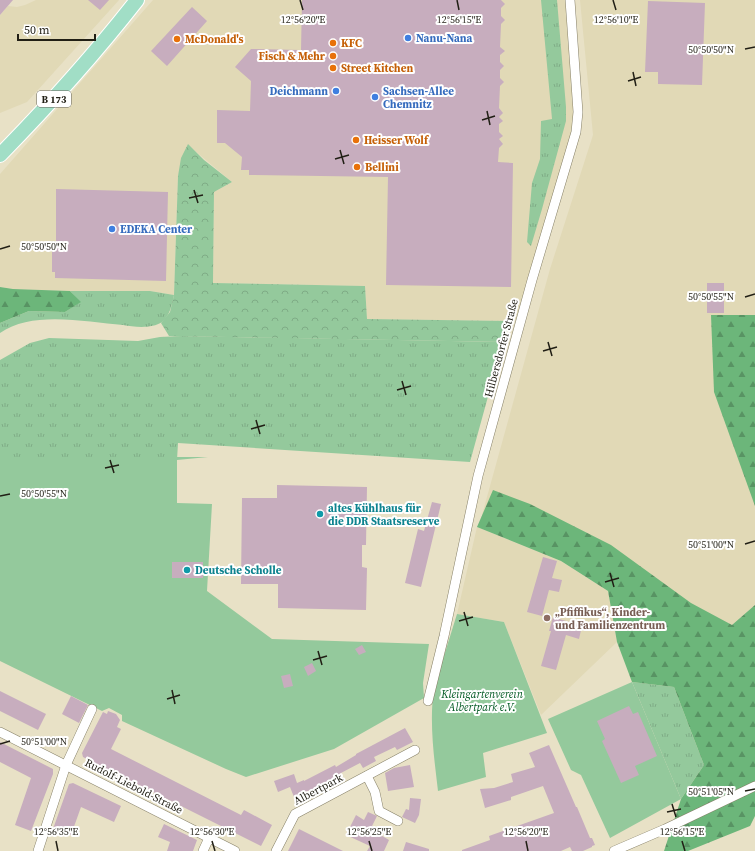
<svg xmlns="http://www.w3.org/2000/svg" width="755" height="851" font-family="'Source Serif 4',serif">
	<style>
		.built { fill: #e1d9b6 }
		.grass { fill: url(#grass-tufts) }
		.forest { fill: url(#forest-firs) }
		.park { fill: url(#park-crowns) }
		.garden { fill: #94c99c }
		.building { fill: #c7adbe }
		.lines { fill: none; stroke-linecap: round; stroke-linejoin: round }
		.street-casing { stroke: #857f66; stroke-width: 10 }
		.primary-casing { stroke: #fff; stroke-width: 16 }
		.street { stroke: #fff; stroke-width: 9 }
		.primary { stroke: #a1dec6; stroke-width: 14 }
		.ticks { fill: none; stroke: #211f15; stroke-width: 1.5 }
		.shop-dot { fill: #3f7fe0; stroke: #fff; stroke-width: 1.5 }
		.food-dot { fill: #e8710a; stroke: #fff; stroke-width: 1.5 }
		.culture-dot { fill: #0f9aa8; stroke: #fff; stroke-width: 1.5 }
		.education-dot { fill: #8d6e63; stroke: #fff; stroke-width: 1.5 }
		.labels { text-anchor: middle; stroke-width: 4; stroke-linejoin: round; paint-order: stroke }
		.shield { fill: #fff; stroke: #64625b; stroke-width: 1 }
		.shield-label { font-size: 10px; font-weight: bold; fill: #211f15 }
		.shop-label { font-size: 11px; font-weight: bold; fill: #366cbe; stroke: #fff; text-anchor: start }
		.food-label { font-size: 11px; font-weight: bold; fill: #c56008; stroke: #fff; text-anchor: start }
		.street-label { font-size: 11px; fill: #211f15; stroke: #fff }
		.culture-label { font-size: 11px; font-weight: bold; fill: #0d838f; stroke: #fff; text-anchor: start }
		.education-label { font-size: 11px; font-weight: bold; fill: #785e54; stroke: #fff; text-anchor: start }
		.park-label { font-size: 11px; font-style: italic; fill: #005922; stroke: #fff }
		.ticks-label { font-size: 10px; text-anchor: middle; fill: #211f15; stroke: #fff; stroke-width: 4; stroke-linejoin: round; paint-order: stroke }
	</style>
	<defs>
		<pattern id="grass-tufts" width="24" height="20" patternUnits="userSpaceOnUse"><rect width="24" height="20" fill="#94c99c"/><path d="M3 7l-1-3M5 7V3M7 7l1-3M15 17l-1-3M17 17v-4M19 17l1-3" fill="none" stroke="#7fac86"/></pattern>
		<pattern id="forest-firs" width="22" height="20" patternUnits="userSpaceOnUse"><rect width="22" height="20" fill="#6cb67a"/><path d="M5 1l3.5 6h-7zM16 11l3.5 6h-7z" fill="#589363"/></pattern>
		<pattern id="park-crowns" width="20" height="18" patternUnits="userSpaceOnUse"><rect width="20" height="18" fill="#94c99c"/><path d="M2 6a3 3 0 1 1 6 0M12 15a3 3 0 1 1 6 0" fill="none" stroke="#7fac86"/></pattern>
	</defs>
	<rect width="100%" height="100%" fill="#e8e1c6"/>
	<g class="built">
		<polygon points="36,0 119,0 27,102 0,113 0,15 8,6 17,7 25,5"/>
		<polygon points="153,0 568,0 577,112 519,321 367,319 365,286 213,283 214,192 232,182 188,145 178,176 174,295 150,291 70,291 13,289 0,287 0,174"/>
		<polygon points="580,0 755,0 755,761 675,619 482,515 550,269 593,135"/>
		<polygon points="477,527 561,561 608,591 617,642 541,715 504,622 457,614"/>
	</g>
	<g class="grass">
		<polygon points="541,0 557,0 566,107 566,121 542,209 531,246 527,242 532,183 540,159 541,121 552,119"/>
		<path d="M70 291H150L174 295C172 305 170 315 162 322 152 329 134 327 123 325 86 322 32 310 0 333V323L29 311 65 312 80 302Z"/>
		<polygon points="181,336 503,342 470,462 178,443 177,460 0,457 0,360 30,343 49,338 138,341 160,337"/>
		<polygon points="632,682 674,687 704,765 681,799"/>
	</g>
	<g class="forest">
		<polygon points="0,287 13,289 70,291 81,302 65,312 29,311 0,323"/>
		<polygon points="711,315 755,315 755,506 714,392"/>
		<polygon points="493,490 530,504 611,545 691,603 732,625 755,605 755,816 750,826 688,851 664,851 681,799 704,765 674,687 632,682 617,642 608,591 561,561 477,527"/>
	</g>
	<polygon class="park" points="188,144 204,160 232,182 214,192 213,283 365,286 367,319 510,321 503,342 169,336 161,323 170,312 174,295 178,176 181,158"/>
	<g class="garden">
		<polygon points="0,457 208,457 177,460 177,503 212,504 207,591 272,639 429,644 423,683 424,698 334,749 246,777 226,769 122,721 122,715 109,708 102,711 0,661"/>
		<path d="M457 614 504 622 547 733 483 753 486 777 438 791C434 757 429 722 434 688Z"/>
		<polygon points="632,682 681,799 610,838 581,775 571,770 548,719"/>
	</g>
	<g class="building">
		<polygon points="0,0 13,0 0,15"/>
		<polygon points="88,0 109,0 100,10"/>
		<polygon points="302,0 501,0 505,4 501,8 501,16 505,20 501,24 500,47 505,51 500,55 500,62 504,66 500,70 500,78 504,82 500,86 499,108 503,113 499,117 503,121 499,124 499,132 503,136 499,139 503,144 499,148 498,162 513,163 511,287 386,285 388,177 249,175 249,170 241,170 242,157 225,143 217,143 217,110 250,111 251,81 235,67 251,49 301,50"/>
		<polygon points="648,1 705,3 702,85 658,84 658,72 645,72"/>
		<polygon points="192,7 207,21 167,66 151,51"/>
		<polygon points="56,189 168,192 166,281 55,278 55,272 52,272 52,249 56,249"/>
		<rect x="707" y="283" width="17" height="30"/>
		<polygon points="277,485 367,487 366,545 362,545 362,567 367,568 366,610 278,608 278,584 241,584 242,498 277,498"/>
		<polygon points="432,502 441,504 421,587 405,583 418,529 424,531"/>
		<polygon points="543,557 557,561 552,578 562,580 559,592 549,590 542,616 527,612"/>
		<rect x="172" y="562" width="31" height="16"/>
		<polygon points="553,617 582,626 579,639 566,635 556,670 541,666 551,631 549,631"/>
		<polygon points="362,645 366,652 359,655 355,649"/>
		<polygon points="312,663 316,671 308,676 304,667"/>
		<polygon points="290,674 293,686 284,688 281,676"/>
		<polygon points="0,691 46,714 38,730 0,711"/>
		<polygon points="71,696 88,705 79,723 62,714"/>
		<polygon points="629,706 633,714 638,712 657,756 635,766 639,775 621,783 602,741 605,739 597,721"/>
		<polygon points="108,711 116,714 120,720 117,727 121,729 111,749 241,815 244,810 272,825 261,846 83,757 82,753 103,712 107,714"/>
		<polygon points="405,728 413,742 397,750 395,747 374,757 376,761 363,768 360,763 339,774 341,778 326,787 324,784 294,797 290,787 278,792 274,781 294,774 297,783 304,780 304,781 335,765 336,767 356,755 356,754"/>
		<polygon points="0,742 53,769 53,774 31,831 15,825 31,778 0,762"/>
		<polygon points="549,745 576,807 577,807 590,838 592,838 595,845 592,846 592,847 583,851 572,851 570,847 561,851 462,851 462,850 490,840 489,836 554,813 543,786 511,797 511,800 485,808 480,789 494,788 513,782 511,774 535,767 529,753"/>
		<polygon points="410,765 414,787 388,791 385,773 394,768"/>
		<polygon points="73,783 121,806 114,822 81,807 71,835 53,829 69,784"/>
		<polygon points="410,798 421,799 419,815 415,823 402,817 406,809 409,810"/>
		<polygon points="368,812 377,816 372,826 378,830 377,833 389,840 384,851 367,851 370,846 346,835 356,815 364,820"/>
		<polygon points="164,824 197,840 193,851 167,851 170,842 158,837"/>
		<polygon points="299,829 343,851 288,851"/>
		<polygon points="406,842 429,849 429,851 403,851"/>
	</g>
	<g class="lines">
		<defs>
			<g id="street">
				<polyline points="428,701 444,636 478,476 532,280 576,132 578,112 570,0"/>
				<polyline points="0,732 235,851"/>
				<polyline points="367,776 375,792 379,811 398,821"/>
				<polyline points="38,851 66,765 92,709"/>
				<polyline points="203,851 209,838"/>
				<polyline points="276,851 295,814 415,750"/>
				<polyline points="614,851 665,829 755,786"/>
			</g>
			<path id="primary" d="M0 155C49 105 94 55 137 0"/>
		</defs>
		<use href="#street" class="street-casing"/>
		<use href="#primary" class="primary-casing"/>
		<use href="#street" class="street"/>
		<use href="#primary" class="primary"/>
	</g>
	<path class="ticks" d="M300 0 303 10M457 0 459 10M613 0 616 10M745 49 755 47M633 72 636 86M628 81 641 77M487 111 490 125M482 120 495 116M340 150 344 164M335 159 349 155M194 190 198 203M189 198 203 195M0 249 10 246M745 297 755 294M548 342 552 356M543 351 557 347M402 381 406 395M397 390 411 386M256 420 260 434M251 429 265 425M110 460 114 473M105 468 119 465M0 496 10 494M745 544 755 541M610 573 614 587M605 582 619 578M464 612 468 626M459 621 473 617M318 651 322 665M313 660 327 656M172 690 175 704M167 699 180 695M0 744 10 741M745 791 755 789M672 804 676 817M667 812 681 809M56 841 58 851M212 841 215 851M369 841 372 851M526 841 528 851M682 841 685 851"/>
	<g class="shop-dot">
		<circle cx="408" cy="38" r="4"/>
		<circle cx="336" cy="91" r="4"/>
		<circle cx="375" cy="97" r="4"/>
		<circle cx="112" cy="229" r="4"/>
	</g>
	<g class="food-dot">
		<circle cx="177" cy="39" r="4"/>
		<circle cx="333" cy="43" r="4"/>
		<circle cx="333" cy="56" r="4"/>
		<circle cx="333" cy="68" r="4"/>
		<circle cx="356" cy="140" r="4"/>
		<circle cx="357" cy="167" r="4"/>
	</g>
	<g class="culture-dot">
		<circle cx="320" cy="514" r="4"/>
		<circle cx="187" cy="570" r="4"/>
	</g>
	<circle class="education-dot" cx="547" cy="618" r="4"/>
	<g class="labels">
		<rect class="shield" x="37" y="91" width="34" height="16" rx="3"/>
		<g class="shield-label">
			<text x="54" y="103">B 173</text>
		</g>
		<g class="shop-label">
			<text x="416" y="42">Nanu-Nana</text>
			<text x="328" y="95" text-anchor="end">Deichmann</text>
			<text x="383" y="95">Sachsen-Allee<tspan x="383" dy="13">Chemnitz</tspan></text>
			<text x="120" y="233">EDEKA Center</text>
		</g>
		<g class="food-label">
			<text x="185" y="43">McDonald's</text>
			<text x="341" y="47">KFC</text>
			<text x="325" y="60" text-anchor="end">Fisch &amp; Mehr</text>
			<text x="341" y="72">Street Kitchen</text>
			<text x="364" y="144">Heisser Wolf</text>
			<text x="365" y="171">Bellini</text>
		</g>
		<g class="street-label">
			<text transform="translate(501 348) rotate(-75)" y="4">Hilbersdorfer Straße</text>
			<text transform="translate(134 786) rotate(27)" y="4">Rudolf-Liebold-Straße</text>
			<text transform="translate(318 789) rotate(-28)" y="4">Albertpark</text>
		</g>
		<g class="culture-label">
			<text x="328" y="512">altes Kühlhaus für<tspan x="328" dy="13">die DDR Staatsreserve</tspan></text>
			<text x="195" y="574">Deutsche Scholle</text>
		</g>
		<g class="education-label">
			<text x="555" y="616">„Pfiffikus“, Kinder-<tspan x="555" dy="13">und Familienzentrum</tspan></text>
		</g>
		<g class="park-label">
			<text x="482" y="698">Kleingartenverein<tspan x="482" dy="13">Albertpark e.V.</tspan></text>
		</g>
	</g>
	<g class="ticks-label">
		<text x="303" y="23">12°56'20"E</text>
		<text x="459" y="23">12°56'15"E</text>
		<text x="616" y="23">12°56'10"E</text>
		<text x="711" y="53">50°50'50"N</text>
		<text x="44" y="250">50°50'50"N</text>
		<text x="711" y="300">50°50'55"N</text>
		<text x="44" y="497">50°50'55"N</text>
		<text x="711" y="548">50°51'00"N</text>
		<text x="44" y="745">50°51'00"N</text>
		<text x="711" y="795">50°51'05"N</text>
		<text x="56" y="835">12°56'35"E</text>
		<text x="212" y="835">12°56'30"E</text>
		<text x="369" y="835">12°56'25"E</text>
		<text x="526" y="835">12°56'20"E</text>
		<text x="682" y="835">12°56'15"E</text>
	</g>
	<path d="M18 34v6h77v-6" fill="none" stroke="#211f15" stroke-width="2"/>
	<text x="24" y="34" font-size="12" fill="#211f15" stroke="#ffffff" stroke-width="3" paint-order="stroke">50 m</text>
</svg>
